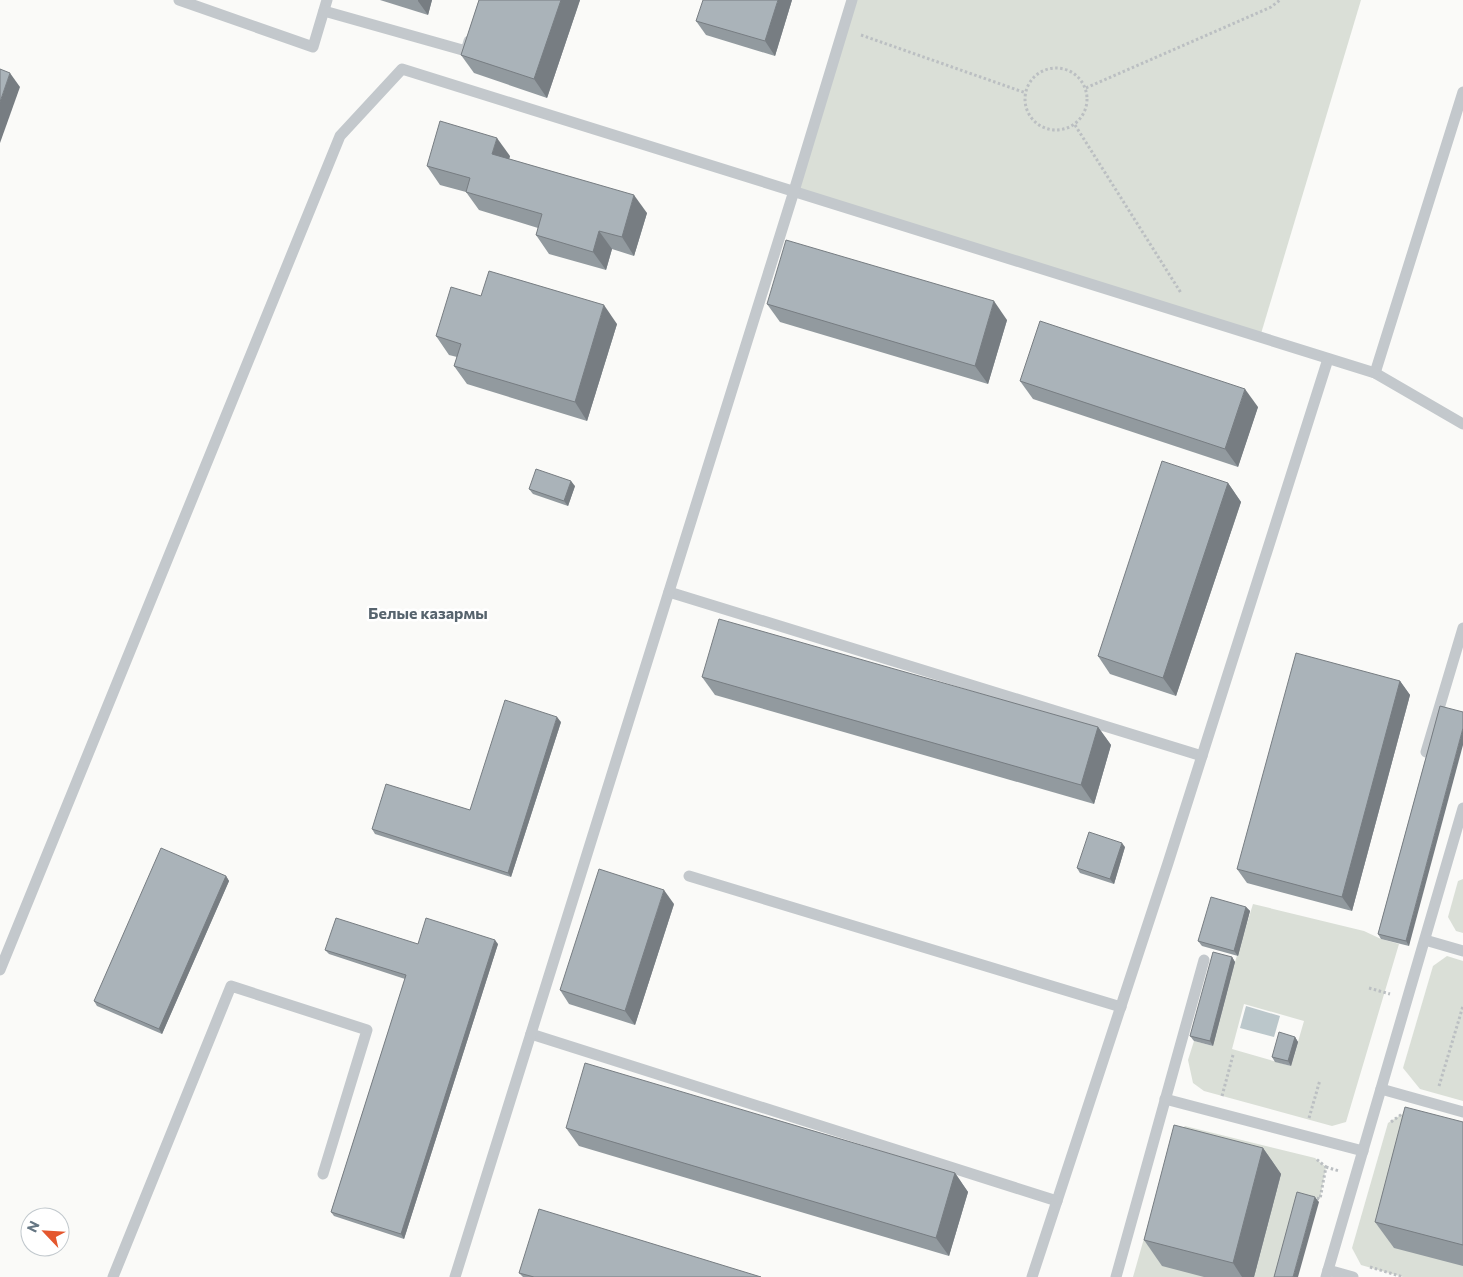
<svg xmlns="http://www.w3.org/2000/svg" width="1463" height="1277" font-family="Commissioner,sans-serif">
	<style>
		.green { fill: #dadfd7; fill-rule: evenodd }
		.water { fill: #bbc7cb }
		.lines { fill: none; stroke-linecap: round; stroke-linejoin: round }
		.path { stroke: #bbbfc2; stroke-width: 3; stroke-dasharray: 2.5 2.5; stroke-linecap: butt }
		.lane { stroke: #c3c8cc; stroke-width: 11 }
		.wall { fill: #929a9f }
		.shaded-wall { fill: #777d82 }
		.building { fill: #aab3b9; stroke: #777d82 }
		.labels { text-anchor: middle; stroke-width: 5; stroke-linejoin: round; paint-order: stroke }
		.quarter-label { font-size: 16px; font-weight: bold; fill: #57646e; stroke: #fff }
	</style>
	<rect width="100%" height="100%" fill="#fafaf8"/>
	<g class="green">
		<polygon points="852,0 1361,0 1260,337 794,191"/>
		<polygon points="1463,879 1463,933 1456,931 1448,917 1458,881"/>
		<path d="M1253 904 1364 931 1381 939 1399 944 1346 1122 1332 1126 1204 1091 1193 1083 1188 1060 1194 1041 1213 1046 1235 962ZM1244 1004 1304 1021 1291 1066 1232 1049Z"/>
		<polygon points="1447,956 1463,961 1463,1101 1420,1089 1403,1068 1433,966"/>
		<polygon points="1407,1111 1463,1126 1463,1277 1403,1277 1361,1265 1352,1248 1388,1123"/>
		<polygon points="1185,1126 1315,1158 1326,1167 1320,1199 1300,1193 1276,1277 1133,1277 1172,1140"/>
	</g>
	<polygon class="water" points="1246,1006 1280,1016 1274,1037 1240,1028"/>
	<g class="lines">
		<g class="path">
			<polyline points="861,35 1026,93"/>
			<circle cx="1056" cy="99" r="31"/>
			<polyline points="1086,88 1271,7 1280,0"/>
			<polyline points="1075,125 1181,293"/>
			<polyline points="1369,988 1390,994"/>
			<polyline points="1439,1086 1463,1006"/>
			<polyline points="1222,1096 1233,1055"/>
			<polyline points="1309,1118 1320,1080"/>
			<polyline points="1391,1122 1402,1114"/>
			<polyline points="1326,1167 1339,1171"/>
			<polyline points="1312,1197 1320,1199 1326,1167 1315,1158"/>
			<polyline points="1370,1267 1403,1277"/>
		</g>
		<g class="lane">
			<polyline points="179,0 313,47 327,0"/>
			<polyline points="324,11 466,51 469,41"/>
			<polyline points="1375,373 1463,92"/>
			<polyline points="669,592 1202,756"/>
			<polyline points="1426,752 1463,628"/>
			<polyline points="689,876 1121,1007"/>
			<polyline points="1425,940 1463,951"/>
			<polyline points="0,970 340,136 402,69 1375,373 1463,424"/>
			<polyline points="531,1034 1057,1201"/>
			<polyline points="1381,1089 1463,1112"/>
			<polyline points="1165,1099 1363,1151"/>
			<polyline points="1328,1270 1353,1277"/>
			<polyline points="113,1277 231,986 367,1030 323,1174"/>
			<polyline points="455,1277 794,191 852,0"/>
			<polyline points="1032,1277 1168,863 1328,359"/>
			<polyline points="1116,1277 1204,960"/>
			<polyline points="1326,1277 1463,808"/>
		</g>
	</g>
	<g class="wall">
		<polygon points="380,0 432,0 428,15"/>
		<polygon points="479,0 580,0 547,98 474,73 461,55"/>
		<polygon points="792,0 775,56 706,35 696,21"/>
		<polygon points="510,156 509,159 647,213 634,256 612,249 606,270 549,254 536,235 538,228 479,210 466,192 440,185 427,166"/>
		<polygon points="481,296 617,324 587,421 467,384 454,366 457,357 449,355 436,336"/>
		<polygon points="767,304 1007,320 988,384 780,322"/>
		<polygon points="1020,381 1258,407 1238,467 1033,399"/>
		<polygon points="1228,483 1241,502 1176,696 1110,674 1098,656"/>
		<polygon points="575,486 568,506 533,494 529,489"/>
		<polygon points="702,677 1098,727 1111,745 1094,804 715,695"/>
		<polygon points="1400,681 1410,695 1352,911 1247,883 1237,869"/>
		<polygon points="1440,706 1409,946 1381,939 1378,934"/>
		<polygon points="561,722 511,877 375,834 372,829 470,810"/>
		<polygon points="1125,847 1114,884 1080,873 1077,868"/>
		<polygon points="226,876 229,881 162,1034 97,1006 94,1001"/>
		<polygon points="674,904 635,1025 569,1004 560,990"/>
		<polygon points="1246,907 1250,911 1238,956 1202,946 1198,941"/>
		<polygon points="418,944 498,944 404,1239 334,1216 331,1212 405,979 329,954 325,950"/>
		<polygon points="1232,957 1235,962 1213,1046 1194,1041 1190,1036"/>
		<polygon points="1295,1037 1298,1042 1291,1066 1275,1062 1272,1057"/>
		<polygon points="1463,1122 1463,1266 1394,1248 1375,1222"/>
		<polygon points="566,1128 955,1173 968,1192 949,1256 579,1146"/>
		<polygon points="1263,1148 1281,1174 1254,1277 1204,1277 1162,1266 1144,1240"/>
		<polygon points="519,1273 761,1277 523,1277"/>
	</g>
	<g class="shaded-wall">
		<polygon points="418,0 432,0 428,15 418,1"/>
		<polygon points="561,0 580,0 547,98 534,79"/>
		<polygon points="778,0 792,0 775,56 765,41"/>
		<polygon points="10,73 20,87 0,143 0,102"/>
		<polygon points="497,138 510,156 505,173 492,154"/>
		<polygon points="634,195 647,213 634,256 622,237"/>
		<polygon points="599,231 612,249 606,270 593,252"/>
		<polygon points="994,301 1007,320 988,384 975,366"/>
		<polygon points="604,305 617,324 587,421 575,402"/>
		<polygon points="1245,389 1258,407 1238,467 1225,449"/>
		<polygon points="571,481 575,486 568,506 564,501"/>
		<polygon points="1228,483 1241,502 1176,696 1163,678"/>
		<polygon points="1400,681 1410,695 1352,911 1342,897"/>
		<polygon points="557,717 561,722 511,877 508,873"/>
		<polygon points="1098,727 1111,745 1094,804 1081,785"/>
		<polygon points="1463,728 1463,745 1409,946 1406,941"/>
		<polygon points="1122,843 1125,847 1114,884 1110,879"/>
		<polygon points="226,876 229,881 162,1034 159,1029"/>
		<polygon points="664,890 674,904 635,1025 625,1011"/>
		<polygon points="1246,907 1250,911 1238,956 1234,951"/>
		<polygon points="495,940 498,944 404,1239 401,1234"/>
		<polygon points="1232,957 1235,962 1213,1046 1210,1041"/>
		<polygon points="1295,1037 1298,1042 1291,1066 1288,1061"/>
		<polygon points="1263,1148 1281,1174 1254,1277 1242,1277 1233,1263"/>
		<polygon points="955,1173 968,1192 949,1256 936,1238"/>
		<polygon points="1315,1197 1319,1202 1298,1277 1293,1277"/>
	</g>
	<g class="building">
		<polygon points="479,0 561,0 534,79 461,55"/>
		<polygon points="703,0 778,0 765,41 696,21"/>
		<polygon points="0,69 10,73 0,102"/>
		<polygon points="440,121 497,138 492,154 634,195 622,237 599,231 593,252 536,235 542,214 466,192 470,178 427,166"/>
		<polygon points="786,240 994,301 975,366 767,304"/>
		<polygon points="489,271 604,305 575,402 454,366 461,344 436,336 451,287 481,296"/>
		<polygon points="1040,321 1245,389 1225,449 1020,381"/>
		<polygon points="1162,461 1228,483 1163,678 1098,656"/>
		<polygon points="536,469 571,481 564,501 529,489"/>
		<polygon points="719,619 1098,727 1081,785 702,677"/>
		<polygon points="1296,653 1400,681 1342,897 1237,869"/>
		<polygon points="505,700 557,717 508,873 372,829 386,784 470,810"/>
		<polygon points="1440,706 1463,712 1463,728 1406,941 1378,934"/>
		<polygon points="1089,832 1122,843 1110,879 1077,868"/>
		<polygon points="161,848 226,876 159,1029 94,1001"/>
		<polygon points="599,869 664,890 625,1011 560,990"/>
		<polygon points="1211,897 1246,907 1234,951 1198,941"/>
		<polygon points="336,918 418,944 426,918 495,940 401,1234 331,1212 406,975 325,950"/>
		<polygon points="1213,952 1232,957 1210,1041 1190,1036"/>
		<polygon points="1279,1032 1295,1037 1288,1061 1272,1057"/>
		<polygon points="585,1063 955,1173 936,1238 566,1128"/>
		<polygon points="1405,1107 1463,1122 1463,1245 1375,1222"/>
		<polygon points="1174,1125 1263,1148 1233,1263 1144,1240"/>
		<polygon points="1297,1192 1315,1197 1293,1277 1274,1277"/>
		<polygon points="539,1209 761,1277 534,1277 519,1273"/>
	</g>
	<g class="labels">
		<g class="quarter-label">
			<text x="428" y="619">Белые казармы</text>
		</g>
	</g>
	<g transform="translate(45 1232) rotate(295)"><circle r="24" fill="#ffffff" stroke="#c1c8cd"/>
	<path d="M0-4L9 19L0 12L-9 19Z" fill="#e4572e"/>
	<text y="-8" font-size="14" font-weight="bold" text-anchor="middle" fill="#657683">N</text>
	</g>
</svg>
